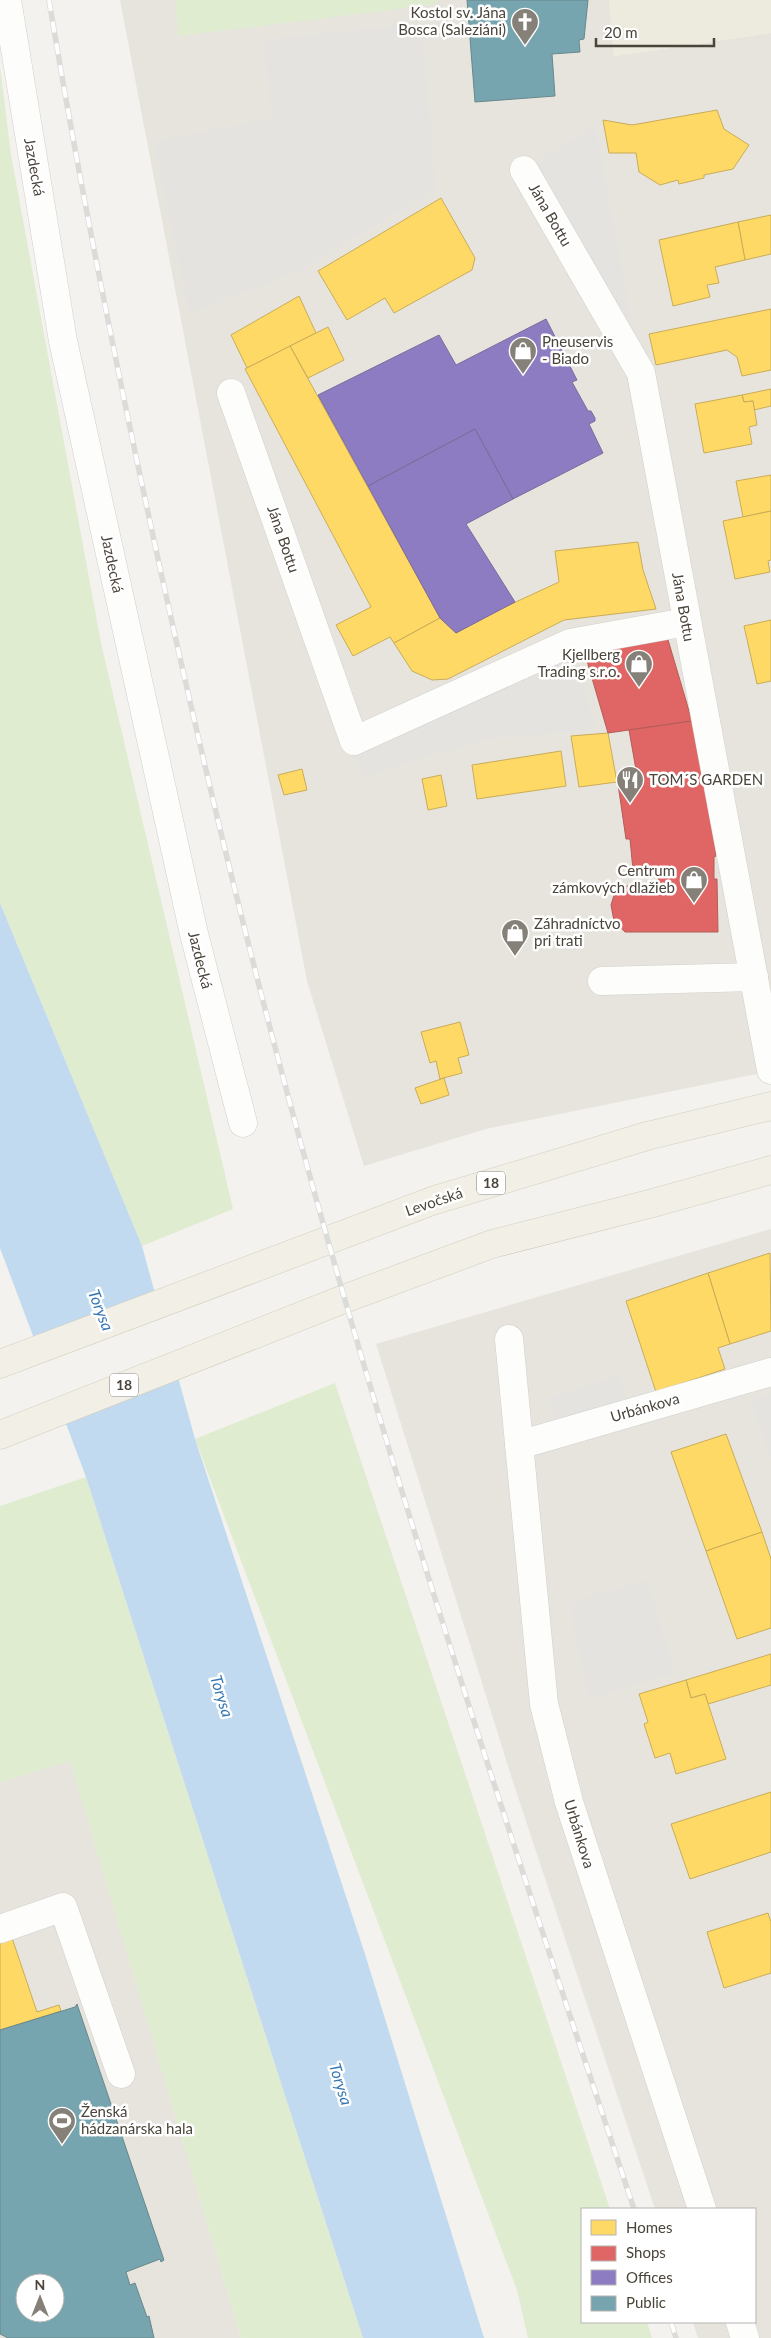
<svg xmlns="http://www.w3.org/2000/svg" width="771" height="2338" font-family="Lato,sans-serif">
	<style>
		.residential { fill: #e7e4dd; fill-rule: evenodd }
		.education { fill: #edeade }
		.green { fill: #dfecd0 }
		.parking { fill: #e5e3df }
		.water { fill: #c1daef }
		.pier { fill: #f3f2ee }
		.homes { fill: #ffd966; stroke: #c9ac59 }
		.shops { fill: #e06666; stroke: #b35c59 }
		.offices { fill: #8e7cc3; stroke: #7a6b9a }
		.public { fill: #76a5af; stroke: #69888c; fill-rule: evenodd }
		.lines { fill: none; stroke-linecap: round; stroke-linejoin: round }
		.minor-casing { stroke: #d1d0cc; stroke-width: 29 }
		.major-casing { stroke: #d4cebc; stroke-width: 29 }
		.minor { stroke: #fdfdfc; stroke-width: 28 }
		.major { stroke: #f1efe6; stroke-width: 28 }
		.rail-casing { stroke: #dbdbda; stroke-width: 5.5 }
		.rail { stroke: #fff; stroke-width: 4; stroke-dasharray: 11; stroke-linecap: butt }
		.labels { text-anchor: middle; stroke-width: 5; stroke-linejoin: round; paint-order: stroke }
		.shield { fill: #fff; stroke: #807c75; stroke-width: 1 }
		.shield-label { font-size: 14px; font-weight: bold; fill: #4a443a }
		.poi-label { font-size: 15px; fill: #4a443a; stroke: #fff; text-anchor: start }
		.street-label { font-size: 15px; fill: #4a443a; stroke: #fff }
		.water-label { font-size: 16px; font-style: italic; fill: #3577b3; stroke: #fff }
	</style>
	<rect width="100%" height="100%" fill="#f3f2ee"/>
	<g class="residential">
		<polygon points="120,0 609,0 614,56 771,33 771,1071 486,1129 364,1166 307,981"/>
		<polygon points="771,1229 771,2338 698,2338 693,2322 755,2322 755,2209 655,2209 512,1779 376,1344"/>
		<path d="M70 1760 241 2338H0V1783ZM25 2283H55V2313H25Z"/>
	</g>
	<polygon class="education" points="609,0 771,0 771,33 614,56"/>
	<g class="green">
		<polygon points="175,0 437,0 437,4 179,36"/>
		<polygon points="0,66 11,155 101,643 233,1209 142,1246 0,903"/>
		<polygon points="335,1383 610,2209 582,2209 582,2322 647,2322 652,2338 528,2338 517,2290 195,1439"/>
		<polygon points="86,1477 363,2338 241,2338 70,1761 0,1783 0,1506"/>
	</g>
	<g class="parking">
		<polygon points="421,23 436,189 299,271 189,313 154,142 272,118 263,40"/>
		<polygon points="595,125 641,373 524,170"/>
		<polygon points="570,643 596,729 488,739 361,777 354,741"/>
		<polygon points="619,1376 629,1413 558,1434 549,1397"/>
		<polygon points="771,1394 771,1460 751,1400"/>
		<polygon points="647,1579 675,1673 589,1699 569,1603"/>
	</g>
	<polygon class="water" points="0,903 142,1246 195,1439 364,1951 484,2338 363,2338 86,1477 0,1248"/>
	<polygon class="pier" points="160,1302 177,1364 59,1411 34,1345"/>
	<g class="homes">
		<polygon points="717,110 724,129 749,145 733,169 704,175 704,178 679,184 678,180 660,185 639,172 636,153 609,153 603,120 632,125"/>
		<polygon points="441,198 475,258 472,270 394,313 385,298 347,320 318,271"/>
		<polygon points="771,215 771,254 745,260 738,222"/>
		<polygon points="738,222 745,260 715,267 719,283 707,285 710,297 673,306 659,240"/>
		<polygon points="299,296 316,333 247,368 231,335"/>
		<polygon points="771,309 771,370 742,376 737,357 727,350 656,365 649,334"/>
		<polygon points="328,327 344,360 308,378 290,346"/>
		<polygon points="290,346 440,618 394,643 390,637 353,656 336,625 371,607 245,369"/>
		<polygon points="771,389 771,406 754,410 753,401 744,402 742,395"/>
		<polygon points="742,395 744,402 753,401 757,425 749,427 752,444 704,453 695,404"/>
		<polygon points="771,475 771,511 743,517 736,481"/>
		<polygon points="771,511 771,560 768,561 770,572 735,579 723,521"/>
		<polygon points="638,542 643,570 656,609 564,620 448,679 432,680 412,671 394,643 440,618 456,633 492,613 559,582 555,551"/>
		<polygon points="771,620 771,681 757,684 744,626"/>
		<polygon points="608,733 617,782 579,787 571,736"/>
		<polygon points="561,751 566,786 477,799 472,765"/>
		<polygon points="302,769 307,790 284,795 278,775"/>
		<polygon points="441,775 447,806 428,810 422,779"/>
		<polygon points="460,1022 469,1055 458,1058 462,1073 440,1079 436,1061 430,1063 421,1032"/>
		<polygon points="444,1078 449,1095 421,1104 415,1088"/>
		<polygon points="770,1253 771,1331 730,1344 708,1273"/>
		<polygon points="708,1273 730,1344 718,1348 725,1369 656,1392 626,1301"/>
		<polygon points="726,1434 762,1532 706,1551 671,1452"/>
		<polygon points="762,1532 771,1559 771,1628 737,1639 706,1551"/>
		<polygon points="771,1654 771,1685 708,1704 705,1694 691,1698 686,1680"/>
		<polygon points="686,1680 691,1698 705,1694 726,1759 676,1774 670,1753 655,1758 644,1724 648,1722 639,1694"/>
		<polygon points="771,1792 771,1852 690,1879 671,1824"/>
		<polygon points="768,1913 771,1922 771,1973 724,1988 707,1932"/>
		<polygon points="10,1932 37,2012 59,2005 61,2011 0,2030 0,1935"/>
	</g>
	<g class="shops">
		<polygon points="666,633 692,721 608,733 585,654"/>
		<polygon points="692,721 706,783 716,856 714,857 714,879 717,879 718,932 625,932 614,921 611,905 615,892 627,886 659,882 656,869 633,870 630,839 626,839 618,784 638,781 629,730"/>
	</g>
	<g class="offices">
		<polygon points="546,319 577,380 572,382 588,411 591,411 595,418 595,421 589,424 603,453 513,499 475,429 368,486 318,395 439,335 456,365"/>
		<polygon points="475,429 513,499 466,524 515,602 456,633 440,618 368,486"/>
	</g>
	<g class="public">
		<polygon points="467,0 588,0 584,39 579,40 580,52 552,54 555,96 475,102"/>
		<path d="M77 2004 164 2260 161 2262 160 2259 126 2272 130 2285 135 2283 147 2317 149 2316 154 2338H8L0 2334V2030L75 2007ZM25 2283H55V2313H25Z"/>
	</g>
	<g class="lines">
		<defs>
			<g id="minor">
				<polyline points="7,0 63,341 194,934 243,1123"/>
				<polyline points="524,170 641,373 771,1070"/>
				<polyline points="231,393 354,741 570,643 686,622"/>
				<polyline points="602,981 754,977"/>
				<polyline points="509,1339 544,1704 569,1802 702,2209"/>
				<polyline points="519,1445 771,1372"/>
				<polyline points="0,1929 63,1907 121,2074"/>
				<polyline points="740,2322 745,2338"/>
			</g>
			<g id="major">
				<polyline points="0,1364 432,1201 647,1136 771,1106"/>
				<polyline points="0,1435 344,1299 492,1244 653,1203 771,1170"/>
			</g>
		</defs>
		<use href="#minor" class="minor-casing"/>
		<use href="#major" class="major-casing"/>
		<use href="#minor" class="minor"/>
		<use href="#major" class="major"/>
		<defs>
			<g id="rail">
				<path d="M49 0C77 170 111 340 147 508 204 774 269 1039 345 1300 433 1605 534 1907 634 2209"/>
				<polyline points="671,2322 676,2338"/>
			</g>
		</defs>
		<use href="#rail" class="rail-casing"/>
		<use href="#rail" class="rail"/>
	</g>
	<defs>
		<symbol id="church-pin" viewBox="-11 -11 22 30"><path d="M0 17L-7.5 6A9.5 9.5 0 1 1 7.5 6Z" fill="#858179" stroke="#fff"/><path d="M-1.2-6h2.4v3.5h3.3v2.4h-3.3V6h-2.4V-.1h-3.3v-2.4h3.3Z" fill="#fff"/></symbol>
		<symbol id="shop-pin" viewBox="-11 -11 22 30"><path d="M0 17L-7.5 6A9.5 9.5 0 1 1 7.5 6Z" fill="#858179" stroke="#fff"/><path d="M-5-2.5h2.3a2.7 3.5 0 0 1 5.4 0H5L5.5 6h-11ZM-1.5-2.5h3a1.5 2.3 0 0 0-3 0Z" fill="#fff"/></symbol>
		<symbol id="restaurant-pin" viewBox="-11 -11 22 30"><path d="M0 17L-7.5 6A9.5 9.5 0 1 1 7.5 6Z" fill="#858179" stroke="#fff"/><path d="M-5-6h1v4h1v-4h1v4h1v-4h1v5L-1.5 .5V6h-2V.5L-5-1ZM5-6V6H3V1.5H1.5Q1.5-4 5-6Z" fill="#fff"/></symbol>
		<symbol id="stadium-pin" viewBox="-11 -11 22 30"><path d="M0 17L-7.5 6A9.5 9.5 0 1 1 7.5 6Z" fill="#858179" stroke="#fff"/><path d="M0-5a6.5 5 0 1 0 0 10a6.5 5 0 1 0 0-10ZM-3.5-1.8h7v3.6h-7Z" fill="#fff"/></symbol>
	</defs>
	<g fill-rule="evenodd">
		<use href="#church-pin" x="509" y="6" width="32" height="43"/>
		<use href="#shop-pin" x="507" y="335" width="32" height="43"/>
		<use href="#shop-pin" x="623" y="648" width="32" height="43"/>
		<use href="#restaurant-pin" x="614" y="764" width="32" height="43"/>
		<use href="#shop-pin" x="678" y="864" width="32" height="43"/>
		<use href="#shop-pin" x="499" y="917" width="32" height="43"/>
		<use href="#stadium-pin" x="46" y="2105" width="32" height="43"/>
	</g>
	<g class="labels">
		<g class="shield">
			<rect x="477" y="1171.5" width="28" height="23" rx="4"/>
			<rect x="110" y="1373.5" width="28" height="23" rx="4"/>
		</g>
		<g class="shield-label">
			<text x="491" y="1188">18</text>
			<text x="124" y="1390">18</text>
		</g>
		<g class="poi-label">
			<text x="506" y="18" text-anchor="end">Kostol sv. Jána<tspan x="506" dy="17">Bosca (Saleziáni)</tspan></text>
			<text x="542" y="347">Pneuservis<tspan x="542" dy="17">- Biado</tspan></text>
			<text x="620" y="660" text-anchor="end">Kjellberg<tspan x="620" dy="17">Trading s.r.o.</tspan></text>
			<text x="649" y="785">TOM´S GARDEN</text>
			<text x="675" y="876" text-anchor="end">Centrum<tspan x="675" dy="17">zámkových dlažieb</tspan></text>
			<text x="534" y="929">Záhradníctvo<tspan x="534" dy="17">pri trati</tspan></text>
			<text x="81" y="2117">Ženská<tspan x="81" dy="17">hádzanárska hala</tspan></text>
		</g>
		<g class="street-label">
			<text transform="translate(34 167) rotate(80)" y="5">Jazdecká</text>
			<text transform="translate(550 215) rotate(60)" y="5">Jána Bottu</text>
			<text transform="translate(283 539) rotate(71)" y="5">Jána Bottu</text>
			<text transform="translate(112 564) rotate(78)" y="5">Jazdecká</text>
			<text transform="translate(683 607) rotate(80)" y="5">Jána Bottu</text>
			<text transform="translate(200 960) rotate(76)" y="5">Jazdecká</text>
			<text transform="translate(434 1202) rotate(-19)" y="5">Levočská</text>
			<text transform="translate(645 1408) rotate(-16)" y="5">Urbánkova</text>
			<text transform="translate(579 1834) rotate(73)" y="5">Urbánkova</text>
		</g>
		<g class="water-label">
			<text transform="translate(101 1310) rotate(69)" y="6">Torysa</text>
			<text transform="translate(222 1696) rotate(73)" y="6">Torysa</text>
			<text transform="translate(341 2084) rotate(73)" y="6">Torysa</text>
		</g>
	</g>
	<rect x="581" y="2208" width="175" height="115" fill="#ffffff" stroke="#b7b4b0"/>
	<rect x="591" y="2220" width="25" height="15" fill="#ffd966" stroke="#b7b4b0"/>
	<text x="626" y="2233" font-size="15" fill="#4a443a">Homes</text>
	<rect x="591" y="2246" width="25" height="15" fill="#e06666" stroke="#b7b4b0"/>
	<text x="626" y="2258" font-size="15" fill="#4a443a">Shops</text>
	<rect x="591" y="2270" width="25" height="15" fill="#8e7cc3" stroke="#b7b4b0"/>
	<text x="626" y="2283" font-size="15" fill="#4a443a">Offices</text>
	<rect x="591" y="2296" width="25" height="15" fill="#76a5af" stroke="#b7b4b0"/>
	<text x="626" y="2308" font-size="15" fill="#4a443a">Public</text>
	<g transform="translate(40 2298)"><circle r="24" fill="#ffffff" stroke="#b7b4b0"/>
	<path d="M0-4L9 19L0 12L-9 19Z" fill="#858179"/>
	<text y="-8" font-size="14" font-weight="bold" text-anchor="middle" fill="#4a443a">N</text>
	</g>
	<path d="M596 38v8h118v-8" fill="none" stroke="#4a443a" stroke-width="2.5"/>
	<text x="604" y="38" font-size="15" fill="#4a443a" stroke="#ffffff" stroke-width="4" paint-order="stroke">20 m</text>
</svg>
